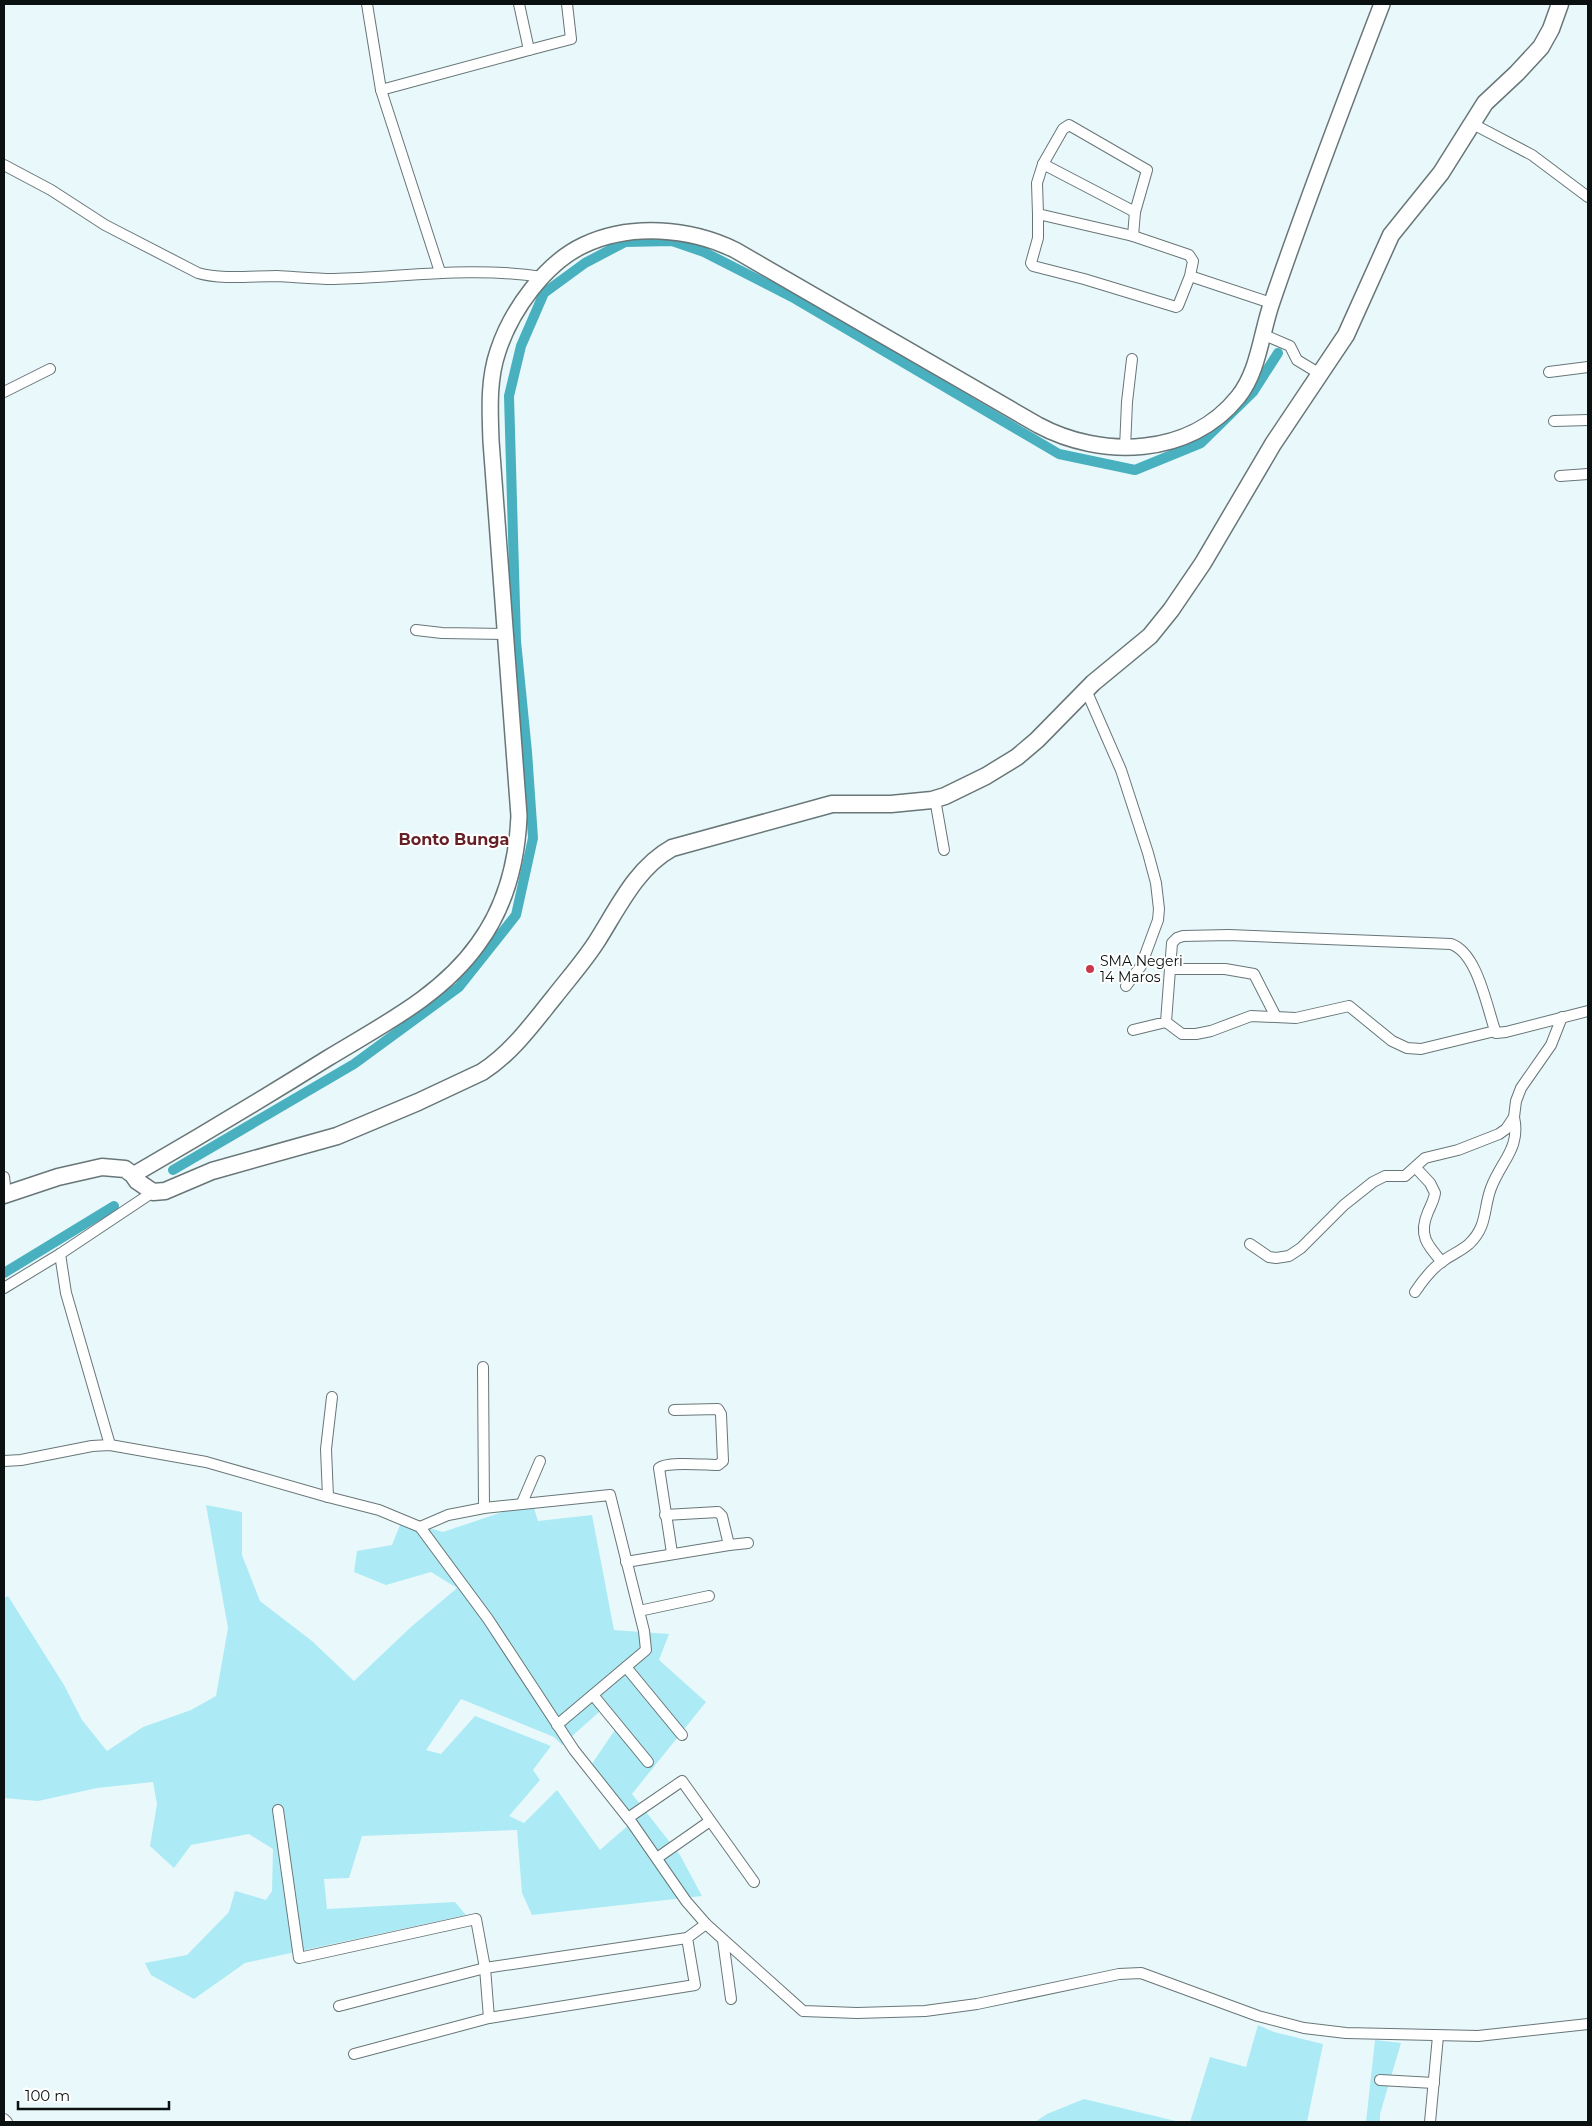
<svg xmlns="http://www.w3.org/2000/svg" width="1592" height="2126" font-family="Montserrat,sans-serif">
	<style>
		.green { fill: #acebf5; fill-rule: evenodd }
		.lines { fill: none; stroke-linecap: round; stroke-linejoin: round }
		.canal { stroke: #48b0bf; stroke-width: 10 }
		.street-casing { stroke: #687678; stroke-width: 12 }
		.secondary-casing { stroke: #687678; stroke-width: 18 }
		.primary-casing { stroke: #687678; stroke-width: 19 }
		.street { stroke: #fff; stroke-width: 10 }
		.secondary { stroke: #fff; stroke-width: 15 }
		.primary { stroke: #fff; stroke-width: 16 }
		.poi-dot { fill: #c9394c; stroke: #fff; stroke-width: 2 }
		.labels { text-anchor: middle; stroke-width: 4; stroke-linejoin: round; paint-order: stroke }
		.poi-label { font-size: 14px; fill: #0b1111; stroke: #fff; text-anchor: start }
		.quarter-label { font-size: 16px; font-weight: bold; fill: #651f26; stroke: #fff }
	</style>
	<rect width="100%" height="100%" fill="#e9f9fb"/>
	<g class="green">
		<path d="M532 1502 538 1521 592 1515 614 1630 669 1634 659 1660 706 1702 632 1794 680 1855 702 1896 532 1915 522 1893 517 1830 362 1836 349 1878 324 1879 327 1909 455 1902 466 1915 245 1963 194 1999 151 1975 145 1963 187 1955 229 1912 235 1891 266 1900 272 1891 273 1849 249 1834 191 1845 174 1868 150 1846 157 1804 153 1782 97 1788 38 1801 4 1798V1598L8 1596 64 1685 82 1720 107 1751 143 1727 191 1710 216 1696 228 1628 206 1505 242 1512V1555L260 1601 312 1641 354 1681 411 1627 457 1588 431 1572 386 1585 354 1572 357 1551 392 1545 402 1520 443 1532ZM461 1699 554 1737 562 1745 607 1705 621 1721 589 1768 632 1822 600 1850 557 1790 524 1823 509 1816 540 1780 533 1770 551 1746 475 1716 441 1754 426 1750Z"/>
		<polygon points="1258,2025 1274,2032 1323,2044 1307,2122 1190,2122 1210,2057 1246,2067"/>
		<polygon points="1375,2040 1401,2043 1380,2114 1380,2122 1366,2122"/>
		<polygon points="1084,2099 1180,2122 1035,2122 1047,2114"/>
	</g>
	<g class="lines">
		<g class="canal">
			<polyline points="173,1170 354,1064 459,987 516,915 533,838 527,752 516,641 509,396 521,346 544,293 585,263 625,242 672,241 704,252 792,297 1059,454 1135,470 1201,443 1253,392 1278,353"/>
			<polyline points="4,1273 114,1206"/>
		</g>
		<defs>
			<g id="street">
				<polyline points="367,4 381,90 440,272"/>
				<polyline points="529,50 571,39 567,4"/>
				<polyline points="381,90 529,50 519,4"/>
				<polyline points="1471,123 1532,155 1588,197"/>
				<polyline points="1043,164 1135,212"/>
				<path d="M4 165 51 190 105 225 198 273C222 280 252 276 277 276 296 277 315 279 334 279 404 277 473 266 542 277"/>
				<polyline points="1038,214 1037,183 1043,164 1063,129 1069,125 1147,170 1135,212 1133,236"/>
				<polyline points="1190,276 1193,261 1189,255 1133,236 1038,214 1038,238 1031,263 1033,266 1084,279 1176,307 1178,306 1190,276 1271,303"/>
				<polyline points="1262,334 1290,346 1297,360 1320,374"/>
				<polyline points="1549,372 1588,367"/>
				<polyline points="4,392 50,369"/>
				<polyline points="1554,421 1588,420"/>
				<polyline points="1125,448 1127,402 1132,359"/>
				<polyline points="1560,476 1588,474"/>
				<polyline points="416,630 442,633 505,634"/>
				<polyline points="1086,690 1121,770 1148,853 1156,883 1159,909 1158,920 1141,966 1126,986"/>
				<polyline points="935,799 944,850"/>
				<polyline points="1170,969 1225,969 1254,974 1276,1017"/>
				<polyline points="1166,1022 1182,1034 1196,1034 1211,1031 1251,1016 1296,1018 1349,1006 1392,1041 1407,1048 1421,1049 1495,1031"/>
				<path d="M1133 1030 1166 1022 1172 943 1177 938 1183 936 1229 935 1451 944C1478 953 1487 1009 1496 1033L1506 1032 1588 1011"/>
				<path d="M1416 1168 1430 1183 1435 1193C1434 1200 1431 1205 1428 1212 1418 1235 1427 1245 1442 1262"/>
				<polyline points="4,1177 6,1194"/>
				<polyline points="1250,1244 1269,1257 1276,1258 1289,1256 1301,1248 1344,1205 1373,1182 1385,1176 1405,1176 1425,1158 1458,1150 1499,1134 1506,1129 1514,1117 1516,1101 1521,1088 1551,1045 1562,1017"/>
				<polyline points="60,1254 66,1293 110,1445"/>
				<polyline points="4,1288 60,1254 153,1192"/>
				<path d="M1415 1292C1423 1280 1431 1269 1443 1261 1451 1255 1461 1251 1469 1244 1488 1226 1483 1209 1491 1188 1501 1161 1521 1148 1514 1117"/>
				<polyline points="483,1367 484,1508"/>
				<polyline points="4,1461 21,1460 92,1446 110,1445 206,1462 328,1497 379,1510 420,1527 488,1619 574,1750 632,1823 686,1901 706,1924 803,2011 857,2013 925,2011 977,2004 1119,1974 1141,1973 1258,2016 1304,2028 1346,2033 1478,2036 1588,2024"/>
				<polyline points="328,1497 326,1449 332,1397"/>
				<polyline points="522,1503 540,1461"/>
				<polyline points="420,1527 448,1515 484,1508 610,1495 644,1631 646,1650 557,1725"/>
				<polyline points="729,1545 748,1543"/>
				<path d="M672 1553 659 1468C667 1461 705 1465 718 1465L723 1461 721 1414 718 1409 674 1410"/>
				<polyline points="626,1562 729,1545 722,1516 718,1512 665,1515"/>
				<polyline points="639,1611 709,1596"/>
				<polyline points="626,1667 682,1735"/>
				<polyline points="593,1695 648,1762"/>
				<polyline points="278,1810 299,1958 476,1919 485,1968 489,2018"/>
				<polyline points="628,1818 682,1781 754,1882"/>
				<polyline points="657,1858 710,1821"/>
				<polyline points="723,1940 731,1999"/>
				<polyline points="339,2006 485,1968 687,1938 706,1924"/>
				<polyline points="354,2054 489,2018 695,1985 687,1938"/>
				<polyline points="1380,2080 1434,2083"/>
				<polyline points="4,2119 7,2122"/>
				<polyline points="1430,2122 1438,2036"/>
			</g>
			<path id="secondary" d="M133 1175C199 1137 264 1098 328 1058 382 1025 441 996 478 944 506 906 517 863 519 816L491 441C490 411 488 380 498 351 511 311 545 263 584 245 631 223 690 228 735 250L1038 425C1101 459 1190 457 1238 397 1259 371 1261 333 1272 302 1306 202 1344 103 1382 4"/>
			<path id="primary" d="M4 1195 58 1177 102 1167 125 1169 133 1175 137 1181 153 1192 165 1191 212 1171 337 1136 418 1102 482 1072C512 1053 533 1023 555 996 569 978 585 960 597 941 618 908 636 868 672 848L832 804H891L932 800 945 796 986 776 1017 757 1037 740 1093 683 1150 636 1171 610 1203 563 1273 444 1346 335 1391 235 1441 173 1485 103 1517 73 1541 47 1551 29 1560 4"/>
		</defs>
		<use href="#street" class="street-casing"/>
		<use href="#secondary" class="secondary-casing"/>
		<use href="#primary" class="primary-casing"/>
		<use href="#street" class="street"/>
		<use href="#secondary" class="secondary"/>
		<use href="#primary" class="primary"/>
	</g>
	<circle class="poi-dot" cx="1090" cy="969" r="5"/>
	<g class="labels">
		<g class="poi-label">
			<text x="1100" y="966">SMA Negeri<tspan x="1100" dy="16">14 Maros</tspan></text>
		</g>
		<g class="quarter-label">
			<text x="454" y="845">Bonto Bunga</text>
		</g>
	</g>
	<rect width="1592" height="2126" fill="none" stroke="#0b1111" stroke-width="10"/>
	<path d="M18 2101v8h151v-8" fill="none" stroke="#0b1111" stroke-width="2.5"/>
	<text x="25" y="2101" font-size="15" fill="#0b1111" stroke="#ffffff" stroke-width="4" paint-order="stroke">100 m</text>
</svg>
